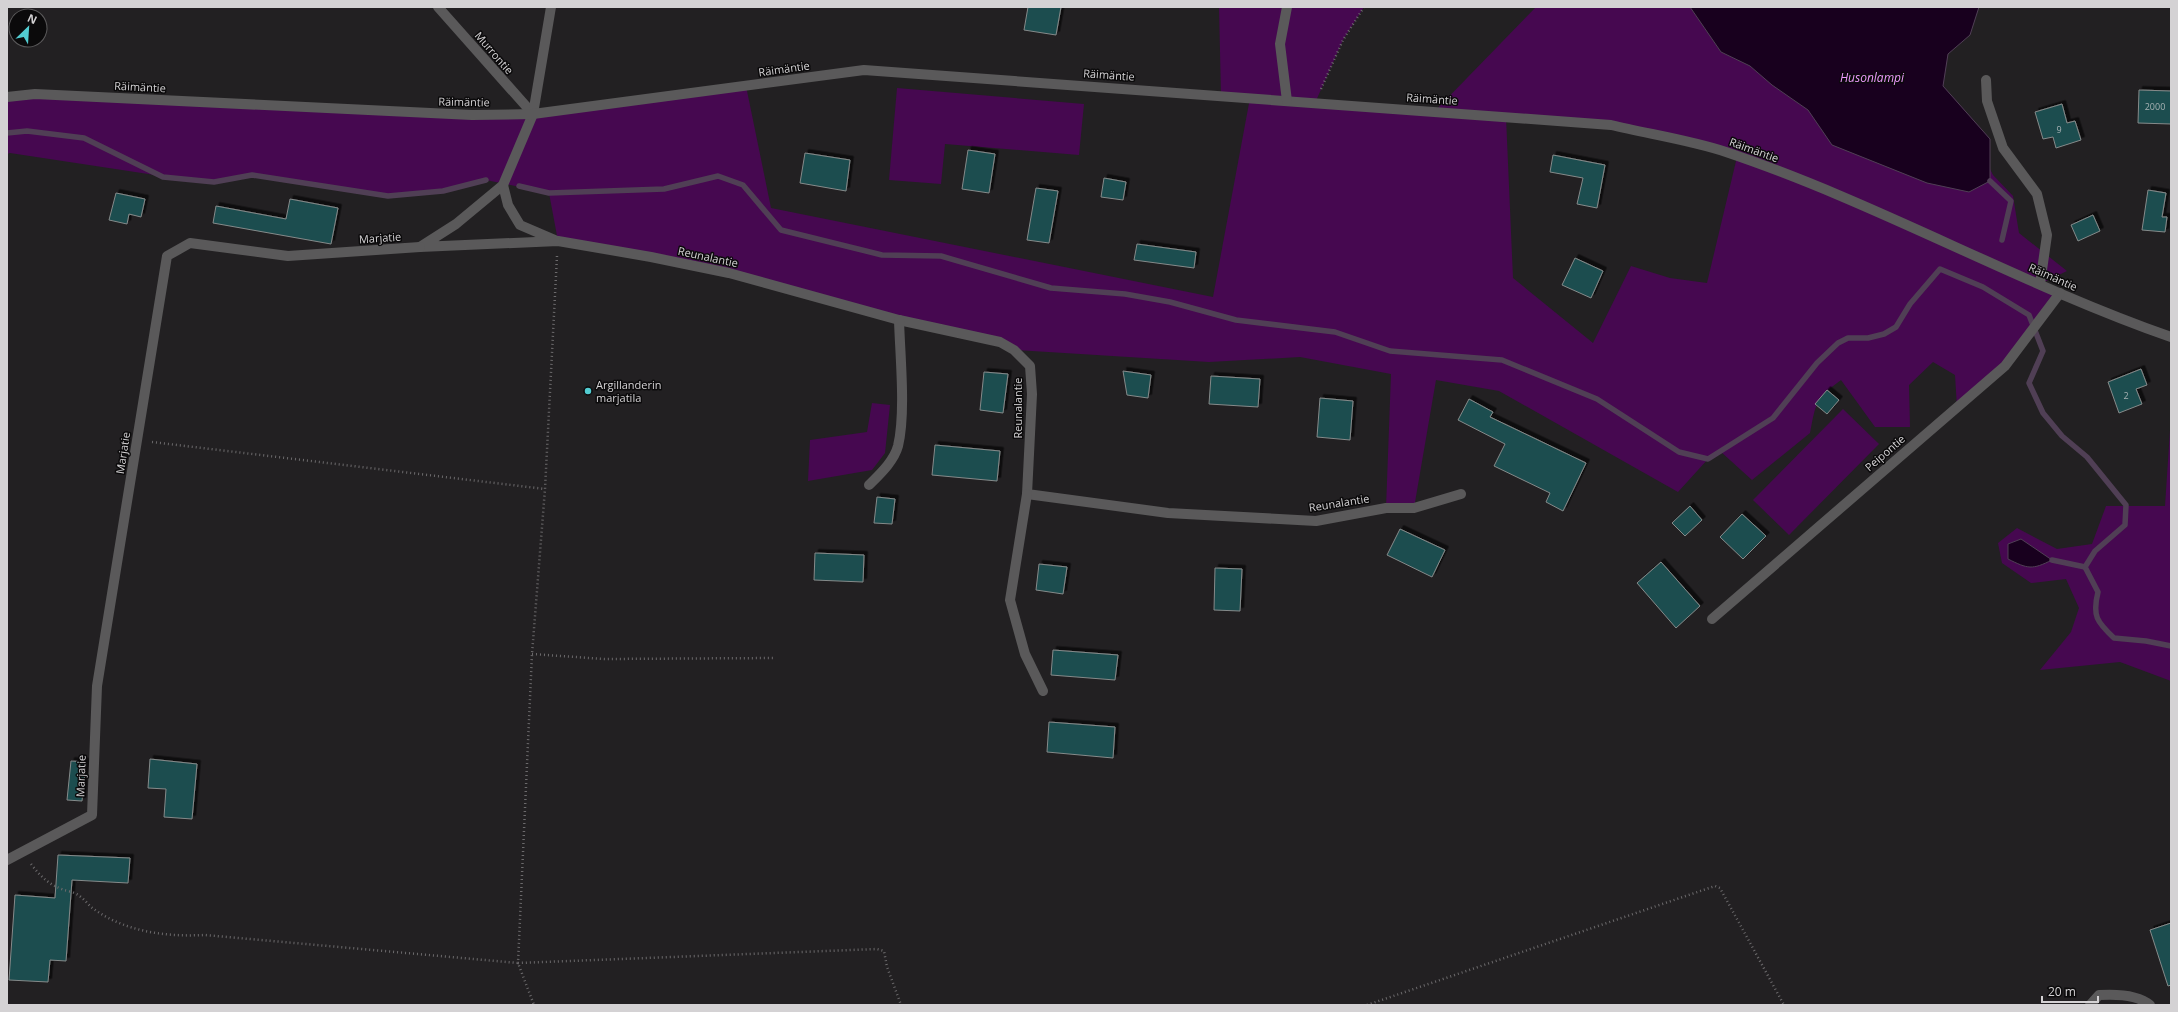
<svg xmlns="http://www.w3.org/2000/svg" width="2178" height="1012" font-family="'Open Sans',sans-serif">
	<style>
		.green { fill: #460850; fill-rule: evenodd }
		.water { fill: #18001e; stroke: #503f55 }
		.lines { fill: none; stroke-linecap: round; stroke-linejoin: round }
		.stream { stroke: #503f55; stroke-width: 5.5 }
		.building { fill: #1d4d4f; stroke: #858a8a; filter: url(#shadow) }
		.path { stroke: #6c6a6c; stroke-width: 2.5; stroke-dasharray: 1 3; stroke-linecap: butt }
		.minor { stroke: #5a595a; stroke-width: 10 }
		.poi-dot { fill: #52ccd1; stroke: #0b0a0b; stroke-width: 1.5 }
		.labels { text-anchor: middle; stroke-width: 3; stroke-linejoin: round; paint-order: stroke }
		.number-label { font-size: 9px; fill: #a6b1b3 }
		.street-label { font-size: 11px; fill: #d4d2d4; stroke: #0b0a0b }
		.poi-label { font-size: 11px; fill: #d4d2d4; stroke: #0b0a0b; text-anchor: start }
		.water-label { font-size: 12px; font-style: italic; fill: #ed9afd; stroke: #0b0a0b }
	</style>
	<defs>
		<filter id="shadow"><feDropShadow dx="3.5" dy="-3.5" stdDeviation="0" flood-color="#0009"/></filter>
	</defs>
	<rect width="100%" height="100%" fill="#222022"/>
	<g class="green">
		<path d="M1219 7H1364L1343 40 1315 103 1434 112 1536 7H1690L1721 52 1750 66 1764 78 1948 54 1943 86 1990 139V169L1993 175 2013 196 2019 233 2067 271 2040 284 2060 293 2005 366 1957 407 1955 375 1933 362 1909 385 1910 427H1875L1841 380C1815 399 1816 403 1810 433L1752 480 1720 451 1708 459 1678 492 1499 391 1436 380 1414 508H1386L1391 374 1300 357 1209 362 1014 350 729 273 558 241 549 193 486 180 443 191 388 196 252 175 214 182 168 177 10 153 7 154V97L534 114 746 86 771 208 1213 297 1250 98 1221 96ZM1506 117 1611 125 1737 157 1707 283 1670 278 1631 266 1593 343 1513 278Z"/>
		<polygon points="897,88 1084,104 1079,155 945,144 941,184 889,180"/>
		<polygon points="872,403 890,405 885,453 872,470 808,481 810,440 867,432"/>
		<polygon points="1843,409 1879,444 1789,535 1753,500"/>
		<polygon points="2171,415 2171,681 2120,662 2040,670 2071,632 2079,608 2066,579 2031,583 2002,563 1998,543 2017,528 2057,549 2092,544 2106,506 2165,506"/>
	</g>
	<g class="water">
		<polygon points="1690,7 1979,7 1970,35 1948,54 1943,86 1990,139 1990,181 1969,192 1927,183 1832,145 1808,110 1772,85 1750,66 1721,52"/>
		<path d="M2021 539 2052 560C2032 570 2028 569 2008 559V544Z"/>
	</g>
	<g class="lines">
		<g class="stream">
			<polyline points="7,133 27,131 84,138 163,177 214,182 252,175 388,196 443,191 486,180"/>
			<polyline points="1990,181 2011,201 2002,240"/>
			<path d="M519 186 549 193 664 189 718 176 743 185 781 230 882 255 941 256 1051 288 1125 294 1170 302 1236 320 1335 332 1390 351 1502 360 1597 399 1679 452 1708 459 1773 418 1817 363 1838 343 1848 338H1868L1884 334 1896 327 1910 304 1940 269 1983 287 2029 315 2043 351 2029 383 2043 413 2062 436 2087 457 2126 505 2125 525 2095 551 2085 567 2098 592C2092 616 2097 622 2114 638L2146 641 2171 646"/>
			<polyline points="2052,560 2085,567"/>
		</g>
	</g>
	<g class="building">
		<polygon points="1028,7 1061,7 1056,35 1024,30"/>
		<polygon points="2139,90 2171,91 2171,124 2138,123"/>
		<polygon points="2062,104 2067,123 2075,121 2081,140 2056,148 2053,137 2043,139 2035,112"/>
		<polygon points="968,150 995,154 989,193 962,189"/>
		<polygon points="805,153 850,160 846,191 800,183"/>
		<polygon points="1553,155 1605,165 1597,208 1577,204 1583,178 1550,172"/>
		<polygon points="1104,178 1126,182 1123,200 1101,197"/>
		<polygon points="1036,188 1058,191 1049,243 1027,240"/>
		<polygon points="2148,190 2166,193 2162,217 2167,217 2165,232 2142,230"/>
		<polygon points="116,193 145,199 141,217 129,214 127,224 109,220"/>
		<polygon points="290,199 338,208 331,244 213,223 216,206 286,219"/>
		<polygon points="2093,215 2100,231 2078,241 2071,225"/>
		<polygon points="1137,244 1196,252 1194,268 1134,260"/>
		<polygon points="1575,258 1603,271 1591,298 1562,285"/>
		<polygon points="2141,369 2147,385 2136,389 2142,404 2119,413 2108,382"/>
		<polygon points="1123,371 1151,375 1148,398 1127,395"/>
		<polygon points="984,372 1008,374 1003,413 980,410"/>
		<polygon points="1211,376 1260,379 1258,407 1209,404"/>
		<polygon points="1827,390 1839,400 1827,414 1815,404"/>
		<polygon points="1320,398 1353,401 1350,440 1317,437"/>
		<polygon points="1469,399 1493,412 1490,417 1586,463 1563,511 1546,502 1550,493 1494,466 1505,444 1458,420"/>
		<polygon points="935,445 1000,451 997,481 932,475"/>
		<polygon points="877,497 895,499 892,524 874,523"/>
		<polygon points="1690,506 1702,520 1685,536 1672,523"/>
		<polygon points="1742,514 1766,536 1743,559 1720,537"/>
		<polygon points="1400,529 1445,550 1432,577 1387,555"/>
		<polygon points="815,553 864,555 863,582 814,580"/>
		<polygon points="1661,562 1700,606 1676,628 1637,583"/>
		<polygon points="1039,564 1067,567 1063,594 1036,590"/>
		<polygon points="1215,568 1242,569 1240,611 1214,610"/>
		<polygon points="1053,650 1118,655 1115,680 1051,675"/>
		<polygon points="1049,722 1115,727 1113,758 1047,752"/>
		<polygon points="150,759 197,764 192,819 164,817 166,789 148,788"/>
		<polygon points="71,761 86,762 82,801 67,800"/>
		<polygon points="58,855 130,858 128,883 72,880 66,961 50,960 48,982 9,980 15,895 55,898"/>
		<polygon points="2171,923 2171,985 2168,986 2150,930"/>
	</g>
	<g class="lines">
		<g class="path">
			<polyline points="1321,89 1343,40 1364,7"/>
			<polyline points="557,256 545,489 532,654 518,963 877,949 884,951 887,967 901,1005"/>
			<polyline points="152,442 545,489"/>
			<polyline points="532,654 604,659 775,658"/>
			<path d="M31 864C41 877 48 884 64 890 68 891 74 892 78 895 83 898 87 903 91 907 124 932 166 937 205 935L518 963 534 1005"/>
			<polyline points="1367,1005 1715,886 1720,888 1784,1005"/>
		</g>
		<g class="minor">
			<polyline points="438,7 533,114"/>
			<polyline points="551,7 533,114 503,185 456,224 420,247 558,241 651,257 729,273 899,320 1000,342 1014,350 1030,366 1032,394 1027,494 1168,513 1316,521 1386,508 1414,508 1461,494"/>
			<polyline points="1986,80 1987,101 2003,148 2037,194 2047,235 2040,284"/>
			<path d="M7 97 35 94 472 115 533 114 864 70 1611 125C1648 134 1690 140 1726 152 1878 203 2019 284 2171 337"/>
			<polyline points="1287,101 1280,44 1287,7"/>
			<polyline points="503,185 508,205 520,225 555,240"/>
			<path d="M869 485C880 474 894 461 898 446 906 413 900 355 899 320"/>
			<polyline points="1027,494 1010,600 1025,654 1043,691"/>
			<polyline points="1712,619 2005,366 2060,293"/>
			<polyline points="7,860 92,815 97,686 167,256 190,243 288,256 420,247"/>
			<path d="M2090 1005 2099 995C2115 994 2137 994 2150 1005"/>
		</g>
	</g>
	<circle class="poi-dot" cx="588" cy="391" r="4"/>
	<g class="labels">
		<g class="number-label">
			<text x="2155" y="110">2000</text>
			<text x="2059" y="133">9</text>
			<text x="2126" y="399">2</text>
		</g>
		<g class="street-label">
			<text transform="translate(494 53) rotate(49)" y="4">Murrontie</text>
			<text transform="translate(784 69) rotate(-8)" y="4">Räimäntie</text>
			<text transform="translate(1109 75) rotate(4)" y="4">Räimäntie</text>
			<text transform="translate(140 87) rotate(3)" y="4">Räimäntie</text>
			<text transform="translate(1432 99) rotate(4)" y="4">Räimäntie</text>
			<text transform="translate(464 102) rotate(1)" y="4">Räimäntie</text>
			<text transform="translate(1754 150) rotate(20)" y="4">Räimäntie</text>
			<text transform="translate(380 238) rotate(-4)" y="4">Marjatie</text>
			<text transform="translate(708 257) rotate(12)" y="4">Reunalantie</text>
			<text transform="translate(2053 277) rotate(24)" y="4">Räimäntie</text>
			<text transform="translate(1018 408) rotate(-90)" y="4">Reunalantie</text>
			<text transform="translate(123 453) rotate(-81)" y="4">Marjatie</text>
			<text transform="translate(1885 453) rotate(-41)" y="4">Peipontie</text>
			<text transform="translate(1339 503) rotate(-9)" y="4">Reunalantie</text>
			<text transform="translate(81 776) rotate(-88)" y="4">Marjatie</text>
		</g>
		<g class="poi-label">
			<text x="596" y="389">Argillanderin<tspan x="596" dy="13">marjatila</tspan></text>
		</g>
		<g class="water-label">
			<text x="1872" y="82">Husonlampi</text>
		</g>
	</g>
	<rect width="2178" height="1012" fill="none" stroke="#d4d2d4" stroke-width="16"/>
	<g transform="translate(28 28) rotate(25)"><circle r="19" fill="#0b0a0b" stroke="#5b5a5b"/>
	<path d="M0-3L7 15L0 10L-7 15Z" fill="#52ccd1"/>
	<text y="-6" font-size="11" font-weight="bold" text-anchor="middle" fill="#d4d2d4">N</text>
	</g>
	<path d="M2042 996v6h56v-6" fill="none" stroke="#d4d2d4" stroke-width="2"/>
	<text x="2048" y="996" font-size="12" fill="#d4d2d4" stroke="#0b0a0b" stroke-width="3" paint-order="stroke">20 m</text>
</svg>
